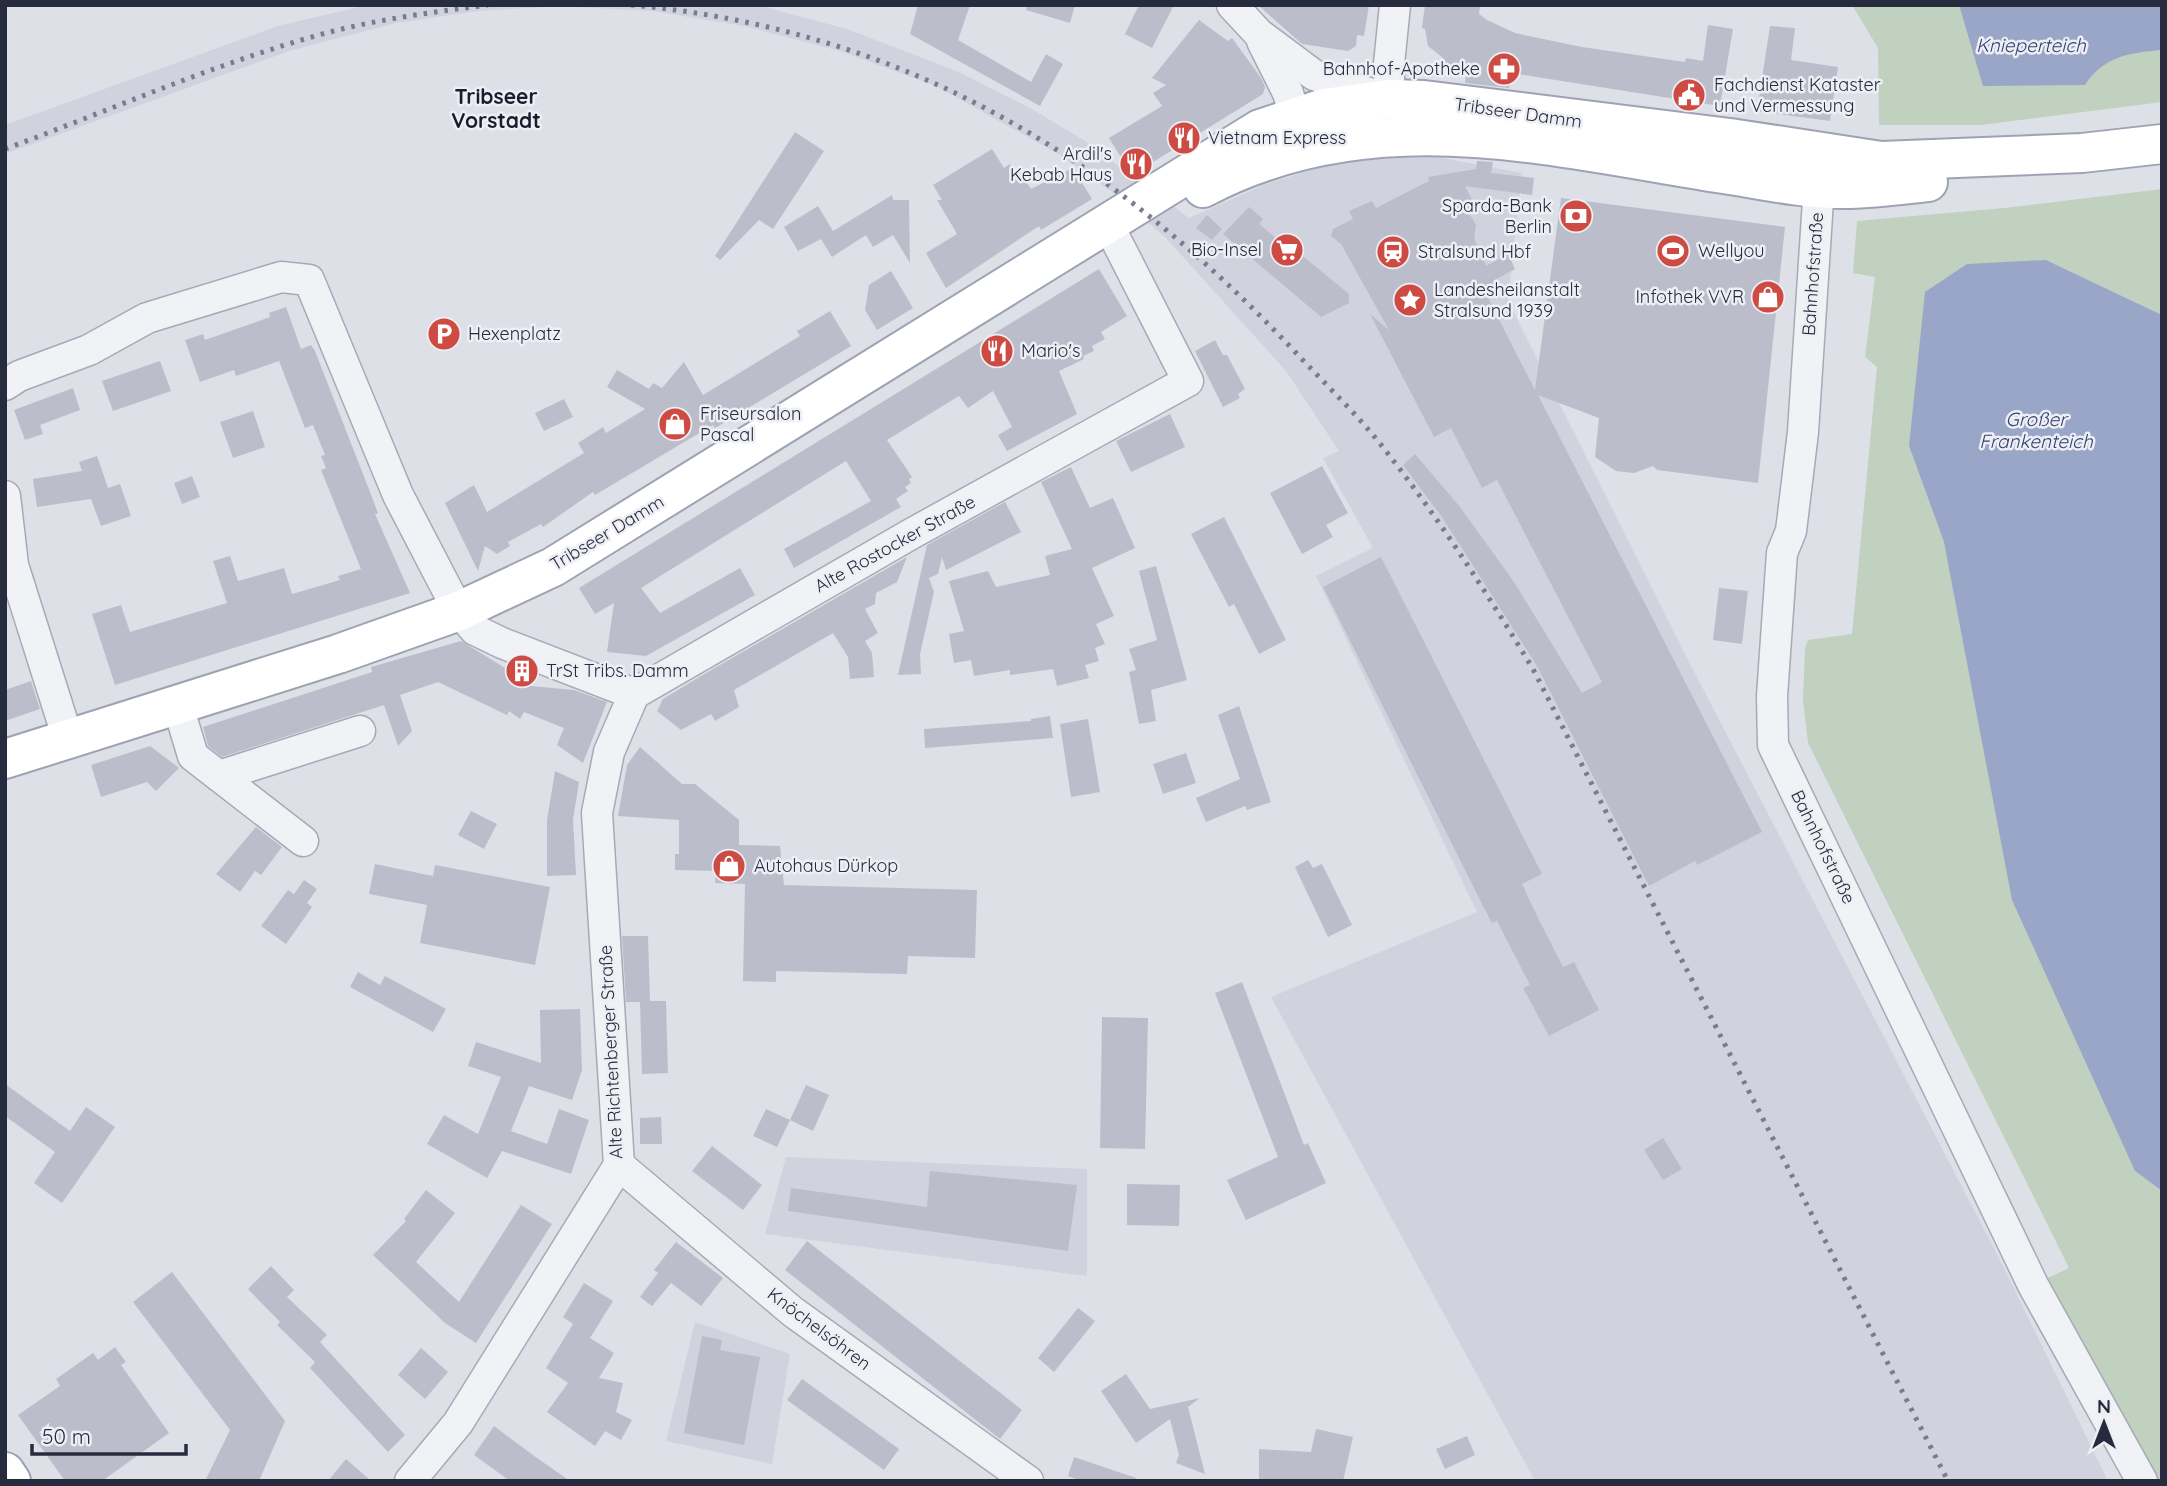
<svg xmlns="http://www.w3.org/2000/svg" width="2167" height="1486" font-family="Quicksand,sans-serif">
	<style>
		.built { fill: #d0d2dd }
		.green { fill: #c0d1bf }
		.water { fill: #99a6c8 }
		.building { fill: #bbbeca }
		.lines { fill: none; stroke-linecap: round; stroke-linejoin: round }
		.minor-casing { stroke: #a7aab5; stroke-width: 33 }
		.major-casing { stroke: #9ea2b3; stroke-width: 42 }
		.minor { stroke: #f1f2f6; stroke-width: 30 }
		.major { stroke: #fff; stroke-width: 38 }
		.rail { stroke: #787c91; stroke-width: 5; stroke-dasharray: 3.5 7; stroke-linecap: butt }
		.labels { text-anchor: middle; stroke-width: 5; stroke-linejoin: round; paint-order: stroke }
		.poi-label { font-size: 18px; fill: #272b3e; stroke: #eeeff5; text-anchor: start }
		.street-label { font-size: 18px; fill: #272b3e; stroke: #eeeff5 }
		.water-label { font-size: 19px; font-style: italic; fill: #324172; stroke: #eeeff5 }
		.quarter-label { font-size: 21px; font-weight: bold; fill: #1a1d2f; stroke: #eeeff5 }
	</style>
	<rect width="100%" height="100%" fill="#dee0e8"/>
	<g class="built">
		<polygon points="367,5 757,5 847,29 959,72 1032,109 1085,141 1189,218 1266,184 1334,163 1370,158 1437,157 1522,173 1508,301 1687,658 1999,1258 2108,1481 1535,1481 1271,997 1477,912 1316,576 1373,548 1323,458 1339,451 1286,371 1166,238 1122,199 1060,155 936,86 840,51 744,26 652,11 558,6 478,11 396,23 289,51 5,154 5,125 278,26"/>
		<polygon points="786,1157 1087,1169 1087,1276 765,1234"/>
		<polygon points="695,1322 790,1354 772,1464 666,1441"/>
	</g>
	<g class="green">
		<polygon points="1852,5 1959,5 1984,86 2097,68 2126,53 2162,50 2162,102 1981,125 1879,125 1878,48"/>
		<polygon points="2162,189 2162,315 2046,260 1909,446 1944,542 2135,1171 2162,1191 2162,1481 2142,1481 2033,1285 2069,1268 1808,743 1803,700 1805,648 1808,640 1852,634 1877,367 1865,357 1875,277 1853,273 1857,221 2004,208"/>
	</g>
	<g class="water">
		<path d="M1959 5H2162V50C2129 53 2104 56 2085 85L1983 86Z"/>
		<polygon points="2046,260 2162,315 2162,1191 2135,1171 2012,900 1944,542 1909,446 1925,292 1967,264"/>
	</g>
	<g class="building">
		<polygon points="918,5 970,5 958,40 1031,82 1046,54 1063,64 1040,106 910,34"/>
		<polygon points="1027,5 1075,5 1070,23 1026,10"/>
		<polygon points="1139,5 1174,5 1152,48 1125,34"/>
		<polygon points="1258,5 1369,5 1364,36 1357,35 1356,46 1348,51 1302,44"/>
		<polygon points="1425,5 1480,5 1479,14 1487,20 1515,33 1582,47 1685,62 1686,58 1703,61 1708,25 1733,29 1720,106 1512,73 1509,88 1465,83 1467,67 1442,63 1443,58 1428,46 1425,29 1422,28"/>
		<polygon points="1199,20 1228,41 1232,38 1261,78 1265,87 1263,94 1132,175 1109,138 1162,106 1153,93 1166,85 1152,78"/>
		<polygon points="1770,26 1795,28 1791,60 1838,67 1830,121 1757,111"/>
		<polygon points="795,132 824,151 773,229 759,220 720,260 715,256"/>
		<polygon points="992,149 1004,168 1010,164 1014,171 1018,169 1031,189 1073,168 1092,199 1041,230 1039,226 946,288 926,253 957,234 937,200 942,200 933,185"/>
		<polygon points="1477,161 1493,162 1491,173 1534,178 1532,195 1465,186 1478,211 1470,215 1476,225 1474,238 1486,266 1508,254 1515,269 1493,281 1499,294 1489,300 1535,390 1561,198 1785,227 1758,483 1657,470 1653,466 1634,473 1616,471 1595,457 1599,418 1538,395 1762,832 1697,865 1695,861 1649,886 1537,666 1442,517 1403,465 1415,454 1460,507 1514,582 1582,693 1602,682 1497,480 1482,488 1451,428 1434,437 1370,314 1389,330 1341,244 1331,236 1333,229 1353,219 1349,211 1372,201 1376,208 1429,181 1428,177 1476,169"/>
		<polygon points="892,195 893,200 909,200 910,263 893,235 873,247 866,235 832,257 821,239 798,251 784,227 818,206 833,231"/>
		<polygon points="1249,207 1263,219 1259,224 1289,249 1297,247 1299,253 1349,294 1349,303 1321,317 1223,234"/>
		<polygon points="1207,215 1222,229 1212,240 1196,228"/>
		<polygon points="1099,269 1127,316 1101,332 1105,339 1092,346 1094,351 1083,356 1084,359 1059,371 1077,414 1007,451 998,435 1012,427 993,391 968,408 959,396 887,440 912,477 909,479 911,483 905,487 908,491 896,499 901,507 794,568 784,549 871,501 846,461 641,588 660,613 740,568 755,595 646,656 607,652 614,603 595,614 579,588"/>
		<polygon points="891,271 913,308 877,330 865,310 869,285"/>
		<polygon points="286,307 301,349 311,345 315,351 370,492 378,513 375,514 410,593 115,685 92,614 121,605 130,632 227,603 213,561 230,556 238,581 284,568 292,594 340,580 338,576 361,569 321,470 326,468 321,456 325,455 313,425 305,428 279,361 236,376 234,370 200,382 185,340 203,334 205,340 270,317 269,313"/>
		<polygon points="830,311 851,346 715,428 713,425 595,495 593,492 543,527 541,524 508,542 510,546 497,554 485,546 478,571 445,503 474,485 487,512 584,453 578,443 603,427 606,433 645,409 607,387 617,370 649,389 653,383 662,388 684,362 703,395 800,336 797,331"/>
		<polygon points="1215,340 1223,355 1227,355 1245,389 1238,394 1240,398 1223,407 1195,351"/>
		<polygon points="160,361 171,391 113,411 102,381"/>
		<polygon points="73,388 80,410 40,425 43,434 25,440 14,410"/>
		<polygon points="564,399 573,417 544,431 535,413"/>
		<polygon points="253,411 265,447 233,458 220,422"/>
		<polygon points="1170,414 1185,447 1131,472 1116,441"/>
		<polygon points="97,456 108,488 120,484 131,516 101,526 91,499 37,507 33,479 82,471 79,462"/>
		<polygon points="1322,466 1348,513 1326,525 1333,537 1302,554 1270,493"/>
		<polygon points="1071,467 1090,508 1113,498 1135,548 1092,568 1114,616 1096,624 1105,644 1095,648 1099,661 1085,665 1089,678 1057,686 1053,669 1010,675 1010,670 974,676 971,660 954,663 949,634 964,631 949,581 988,571 996,587 1050,575 1045,556 1072,549 1041,482"/>
		<polygon points="192,476 200,497 182,504 174,483"/>
		<polygon points="1005,502 1021,532 946,570 942,557 938,574 929,578 934,592 920,654 921,674 898,675 927,545"/>
		<polygon points="1224,517 1286,640 1259,654 1234,604 1229,607 1191,534"/>
		<polygon points="907,557 897,582 876,593 875,604 865,609 878,633 865,641 872,653 874,677 850,679 848,657 833,633 734,690 739,707 715,721 711,714 681,730 657,711 663,699 701,676"/>
		<polygon points="1381,557 1542,874 1522,884 1537,916 1563,967 1574,962 1599,1010 1549,1036 1523,988 1530,985 1497,921 1492,923 1482,904 1323,587"/>
		<polygon points="1156,566 1187,680 1151,690 1156,721 1139,724 1129,672 1136,670 1129,649 1157,640 1139,571"/>
		<polygon points="1719,588 1748,591 1742,644 1713,640"/>
		<polygon points="461,641 523,679 520,685 574,690 607,702 583,763 557,745 564,728 524,712 520,719 509,711 507,715 438,682 400,695 412,731 398,746 384,705 222,757 208,746 203,727 372,672 371,667"/>
		<polygon points="31,681 40,709 5,721 5,690"/>
		<polygon points="1239,706 1271,802 1247,810 1245,806 1206,822 1196,798 1240,779 1218,715"/>
		<polygon points="1050,716 1053,738 925,748 924,729 1031,721 1031,719"/>
		<polygon points="1088,719 1100,792 1071,797 1060,724"/>
		<polygon points="150,746 179,768 156,791 147,782 101,797 91,765"/>
		<polygon points="640,747 682,784 695,784 739,820 739,845 780,846 784,885 977,890 975,958 908,956 907,974 776,971 776,982 743,981 745,884 715,883 716,871 675,870 675,854 679,854 679,820 618,816 627,765"/>
		<polygon points="1186,753 1196,783 1163,794 1153,764"/>
		<polygon points="555,771 579,782 573,820 576,875 547,876 547,820"/>
		<polygon points="471,811 497,824 484,849 458,835"/>
		<polygon points="256,827 282,847 261,875 255,871 240,892 216,874"/>
		<polygon points="1308,860 1313,868 1322,864 1352,925 1328,937 1295,867"/>
		<polygon points="375,864 433,876 435,865 550,887 535,965 420,943 427,905 369,894"/>
		<polygon points="304,880 317,889 307,903 312,907 286,944 261,926 288,890 294,894"/>
		<polygon points="622,936 648,936 650,1001 666,1001 668,1073 642,1074 640,1002 643,1002 626,1002"/>
		<polygon points="358,972 380,985 385,976 446,1009 433,1032 350,987"/>
		<polygon points="1242,982 1304,1145 1308,1143 1326,1183 1246,1220 1227,1180 1278,1157 1215,993"/>
		<polygon points="580,1009 582,1070 572,1100 529,1086 511,1131 547,1144 559,1109 589,1120 571,1174 502,1151 487,1178 427,1144 444,1115 478,1134 501,1077 468,1066 476,1042 541,1063 540,1010"/>
		<polygon points="1102,1017 1148,1018 1145,1149 1100,1148"/>
		<polygon points="5,1084 70,1131 86,1107 115,1127 62,1203 34,1183 55,1152 5,1116"/>
		<polygon points="806,1085 829,1095 813,1131 790,1120"/>
		<polygon points="766,1109 790,1120 777,1147 753,1136"/>
		<polygon points="661,1117 662,1144 640,1144 640,1118"/>
		<polygon points="1663,1138 1682,1169 1663,1180 1644,1150"/>
		<polygon points="712,1146 762,1185 743,1210 692,1171"/>
		<polygon points="930,1171 1077,1185 1068,1251 788,1211 791,1188 927,1207"/>
		<polygon points="1127,1184 1180,1185 1179,1226 1127,1225"/>
		<polygon points="426,1190 455,1213 416,1262 459,1302 521,1205 552,1224 476,1343 445,1323 373,1255 406,1221 404,1219"/>
		<polygon points="807,1241 1022,1410 1000,1439 785,1270"/>
		<polygon points="676,1242 723,1278 701,1306 671,1283 652,1306 640,1297 658,1273 654,1270"/>
		<polygon points="271,1266 294,1290 287,1297 327,1335 320,1342 405,1435 388,1452 310,1368 315,1362 277,1325 280,1322 248,1289"/>
		<polygon points="172,1272 285,1421 259,1481 205,1481 230,1430 133,1302"/>
		<polygon points="584,1283 613,1301 590,1338 614,1353 599,1378 623,1383 616,1412 632,1420 621,1440 605,1431 595,1446 547,1412 568,1383 546,1368 573,1324 563,1317"/>
		<polygon points="1078,1308 1095,1321 1054,1372 1038,1358"/>
		<polygon points="702,1336 722,1340 720,1350 760,1357 744,1445 684,1433"/>
		<polygon points="115,1347 126,1362 121,1365 169,1433 102,1481 65,1481 18,1415 60,1386 56,1379 93,1353 98,1360"/>
		<polygon points="421,1348 448,1372 425,1399 398,1375"/>
		<polygon points="1126,1374 1150,1409 1200,1398 1188,1407 1205,1474 1176,1463 1179,1455 1170,1419 1136,1443 1101,1391"/>
		<polygon points="802,1379 899,1449 884,1470 787,1400"/>
		<polygon points="494,1426 537,1458 570,1481 510,1481 474,1455"/>
		<polygon points="1316,1429 1353,1437 1343,1481 1259,1481 1259,1449 1311,1452"/>
		<polygon points="1467,1436 1475,1455 1445,1469 1436,1449"/>
		<polygon points="1074,1457 1136,1478 1135,1481 1081,1481 1068,1476"/>
		<polygon points="346,1459 371,1481 328,1481"/>
	</g>
	<g class="lines">
		<defs>
			<g id="minor">
				<polyline points="1232,5 1259,34 1314,75 1381,97"/>
				<polyline points="1262,41 1288,93 1301,137"/>
				<polyline points="1389,118 1389,64 1395,5"/>
				<polyline points="1820,169 1803,432 1791,531 1782,553 1772,696 1773,745 2033,1285 2142,1481"/>
				<polyline points="5,385 19,376 89,350 147,318 281,277 309,280 398,495 450,595"/>
				<polyline points="5,496 13,565 68,739"/>
				<polyline points="459,611 475,630 502,643 634,694"/>
				<polyline points="634,694 911,534 1188,381 1114,236"/>
				<polyline points="178,706 193,756 303,841"/>
				<polyline points="219,776 360,731"/>
				<polyline points="619,1165 793,1312 1028,1481"/>
				<polyline points="410,1481 458,1423 619,1165 597,813 609,752 634,694"/>
			</g>
			<g id="major">
				<path d="M1203 188C1370 100 1542 145 1717 173 1759 179 1801 189 1844 189 1872 189 1900 185 1928 182"/>
				<polyline points="5,759 338,654 459,611 553,567 1260,129 1324,108 1388,99 1424,100 1730,138 1881,161 2082,153 2162,144"/>
				<polyline points="5,1472 11,1481"/>
			</g>
		</defs>
		<use href="#minor" class="minor-casing"/>
		<use href="#major" class="major-casing"/>
		<use href="#minor" class="minor"/>
		<use href="#major" class="major"/>
		<g class="rail">
			<path d="M631 5C906 30 1113 157 1298 355 1329 388 1362 419 1389 455 1442 523 1488 595 1533 669L1948 1481"/>
			<path d="M5 149C111 110 216 63 326 33 379 19 434 12 488 5"/>
		</g>
	</g>
	<defs>
		<symbol id="pharmacy-disc" viewBox="-11 -11 22 22"><circle r="9.5" fill="#cd4b43" stroke="#eeeff5"/><path d="M-2-6h4v4h4v4h-4v4h-4v-4h-4v-4h4Z" fill="#fff"/></symbol>
		<symbol id="civic-disc" viewBox="-11 -11 22 22"><circle r="9.5" fill="#cd4b43" stroke="#eeeff5"/><path d="M-.6-6.5H3V-4.5H.6V-3L4-1V1h2V6H-6V1h2V-1L-.6-3ZM-1.2 2.5V6h2.4V2.5Z" fill="#fff"/></symbol>
		<symbol id="restaurant-disc" viewBox="-11 -11 22 22"><circle r="9.5" fill="#cd4b43" stroke="#eeeff5"/><path d="M-5-6h1v4h1v-4h1v4h1v-4h1v5L-1.5 .5V6h-2V.5L-5-1ZM5-6V6H3V1.5H1.5Q1.5-4 5-6Z" fill="#fff"/></symbol>
		<symbol id="bank-disc" viewBox="-11 -11 22 22"><circle r="9.5" fill="#cd4b43" stroke="#eeeff5"/><path d="M-6-4H6V4H-6ZM0-2.3a2.3 2.3 0 1 0 0 4.6a2.3 2.3 0 1 0 0-4.6Z" fill="#fff"/></symbol>
		<symbol id="supermarket-disc" viewBox="-11 -11 22 22"><circle r="9.5" fill="#cd4b43" stroke="#eeeff5"/><path d="M-6-5.5h2.5l.6 2H6L4.5 2H-2.5L-4.4-4H-6ZM-1.5 3.2a1.3 1.3 0 1 0 .1 0ZM3 3.2a1.3 1.3 0 1 0 .1 0Z" fill="#fff"/></symbol>
		<symbol id="stadium-disc" viewBox="-11 -11 22 22"><circle r="9.5" fill="#cd4b43" stroke="#eeeff5"/><path d="M0-5a6.5 5 0 1 0 0 10a6.5 5 0 1 0 0-10ZM-3.5-1.8h7v3.6h-7Z" fill="#fff"/></symbol>
		<symbol id="station-disc" viewBox="-11 -11 22 22"><circle r="9.5" fill="#cd4b43" stroke="#eeeff5"/><path d="M-3-6H3Q5-6 5-4V2Q5 4 3 4L4.5 6H3L1.5 4h-3L-3 6H-4.5L-3 4Q-5 4-5 2V-4Q-5-6-3-6ZM-3.5-4v3h7v-3ZM-3.5 1v1.5H-2V1ZM2 1v1.5H3.5V1Z" fill="#fff"/></symbol>
		<symbol id="shop-disc" viewBox="-11 -11 22 22"><circle r="9.5" fill="#cd4b43" stroke="#eeeff5"/><path d="M-5-2.5h2.3a2.7 3.5 0 0 1 5.4 0H5L5.5 6h-11ZM-1.5-2.5h3a1.5 2.3 0 0 0-3 0Z" fill="#fff"/></symbol>
		<symbol id="sight-disc" viewBox="-11 -11 22 22"><circle r="9.5" fill="#cd4b43" stroke="#eeeff5"/><path d="M0-6L1.8-2.2L6-1.7L2.9 1.2L3.7 5.4L0 3.3L-3.7 5.4L-2.9 1.2L-6-1.7L-1.8-2.2Z" fill="#fff"/></symbol>
		<symbol id="parking-disc" viewBox="-11 -11 22 22"><circle r="9.5" fill="#cd4b43" stroke="#eeeff5"/><path d="M-3.5-5.5H1a3.5 3.5 0 0 1 0 7H-1V5.5H-3.5ZM-1-3.4V-.6H.8a1.4 1.4 0 0 0 0-2.8Z" fill="#fff"/></symbol>
		<symbol id="building-disc" viewBox="-11 -11 22 22"><circle r="9.5" fill="#cd4b43" stroke="#eeeff5"/><path d="M-4-6H4V6H1V3H-1V6H-4ZM-2.5-4.3h1.7v1.8h-1.7ZM.8-4.3h1.7v1.8H.8ZM-2.5-1h1.7V.8h-1.7ZM.8-1h1.7V.8H.8Z" fill="#fff"/></symbol>
	</defs>
	<g fill-rule="evenodd">
		<use href="#pharmacy-disc" x="1485" y="50" width="38" height="38"/>
		<use href="#civic-disc" x="1670" y="76" width="38" height="38"/>
		<use href="#restaurant-disc" x="1165" y="119" width="38" height="38"/>
		<use href="#restaurant-disc" x="1117" y="145" width="38" height="38"/>
		<use href="#bank-disc" x="1557" y="197" width="38" height="38"/>
		<use href="#supermarket-disc" x="1268" y="231" width="38" height="38"/>
		<use href="#stadium-disc" x="1654" y="232" width="38" height="38"/>
		<use href="#station-disc" x="1374" y="233" width="38" height="38"/>
		<use href="#shop-disc" x="1749" y="278" width="38" height="38"/>
		<use href="#sight-disc" x="1391" y="281" width="38" height="38"/>
		<use href="#parking-disc" x="425" y="315" width="38" height="38"/>
		<use href="#restaurant-disc" x="978" y="332" width="38" height="38"/>
		<use href="#shop-disc" x="656" y="405" width="38" height="38"/>
		<use href="#building-disc" x="503" y="652" width="38" height="38"/>
		<use href="#shop-disc" x="710" y="847" width="38" height="38"/>
	</g>
	<g class="labels">
		<g class="poi-label">
			<text x="1480" y="75" text-anchor="end">Bahnhof-Apotheke</text>
			<text x="1714" y="91">Fachdienst Kataster<tspan x="1714" dy="21">und Vermessung</tspan></text>
			<text x="1208" y="144">Vietnam Express</text>
			<text x="1112" y="160" text-anchor="end">Ardil's<tspan x="1112" dy="21">Kebab Haus</tspan></text>
			<text x="1552" y="212" text-anchor="end">Sparda-Bank<tspan x="1552" dy="21">Berlin</tspan></text>
			<text x="1262" y="256" text-anchor="end">Bio-Insel</text>
			<text x="1698" y="257">Wellyou</text>
			<text x="1418" y="258">Stralsund Hbf</text>
			<text x="1434" y="296">Landesheilanstalt<tspan x="1434" dy="21">Stralsund 1939</tspan></text>
			<text x="1744" y="303" text-anchor="end">Infothek VVR</text>
			<text x="468" y="340">Hexenplatz</text>
			<text x="1021" y="357">Mario's</text>
			<text x="700" y="420">Friseursalon<tspan x="700" dy="21">Pascal</tspan></text>
			<text x="546" y="677">TrSt Tribs. Damm</text>
			<text x="754" y="872">Autohaus Dürkop</text>
		</g>
		<g class="street-label">
			<text transform="translate(1518 113) rotate(8)" y="6">Tribseer Damm</text>
			<text transform="translate(1813 274) rotate(-86)" y="6">Bahnhofstraße</text>
			<text transform="translate(607 533) rotate(-31)" y="6">Tribseer Damm</text>
			<text transform="translate(895 544) rotate(-29)" y="6">Alte Rostocker Straße</text>
			<text transform="translate(1823 847) rotate(64)" y="6">Bahnhofstraße</text>
			<text transform="translate(611 1052) rotate(-93)" y="6">Alte Richtenberger Straße</text>
			<text transform="translate(819 1329) rotate(37)" y="6">Knöchelsöhren</text>
		</g>
		<g class="water-label">
			<text x="2031" y="52">Knieperteich</text>
			<text x="2036" y="426">Großer<tspan x="2036" dy="22">Frankenteich</tspan></text>
		</g>
		<g class="quarter-label">
			<text x="496" y="104">Tribseer<tspan x="496" dy="24">Vorstadt</tspan></text>
		</g>
	</g>
	<rect width="2167" height="1486" fill="none" stroke="#272b3e" stroke-width="14"/>
	<g transform="translate(2104 1423)" stroke="#eeeff5" stroke-width="5" paint-order="stroke">
	<path d="M0-5L12 26L0 18L-12 26Z" fill="#272b3e"/>
	<text y="-10" font-size="19" font-weight="bold" text-anchor="middle" fill="#272b3e">N</text>
	</g>
	<path d="M32 1444v10h154v-10" fill="none" stroke="#272b3e" stroke-width="3.5"/>
	<text x="42" y="1444" font-size="21" fill="#272b3e" stroke="#eeeff5" stroke-width="5" paint-order="stroke">50 m</text>
</svg>
